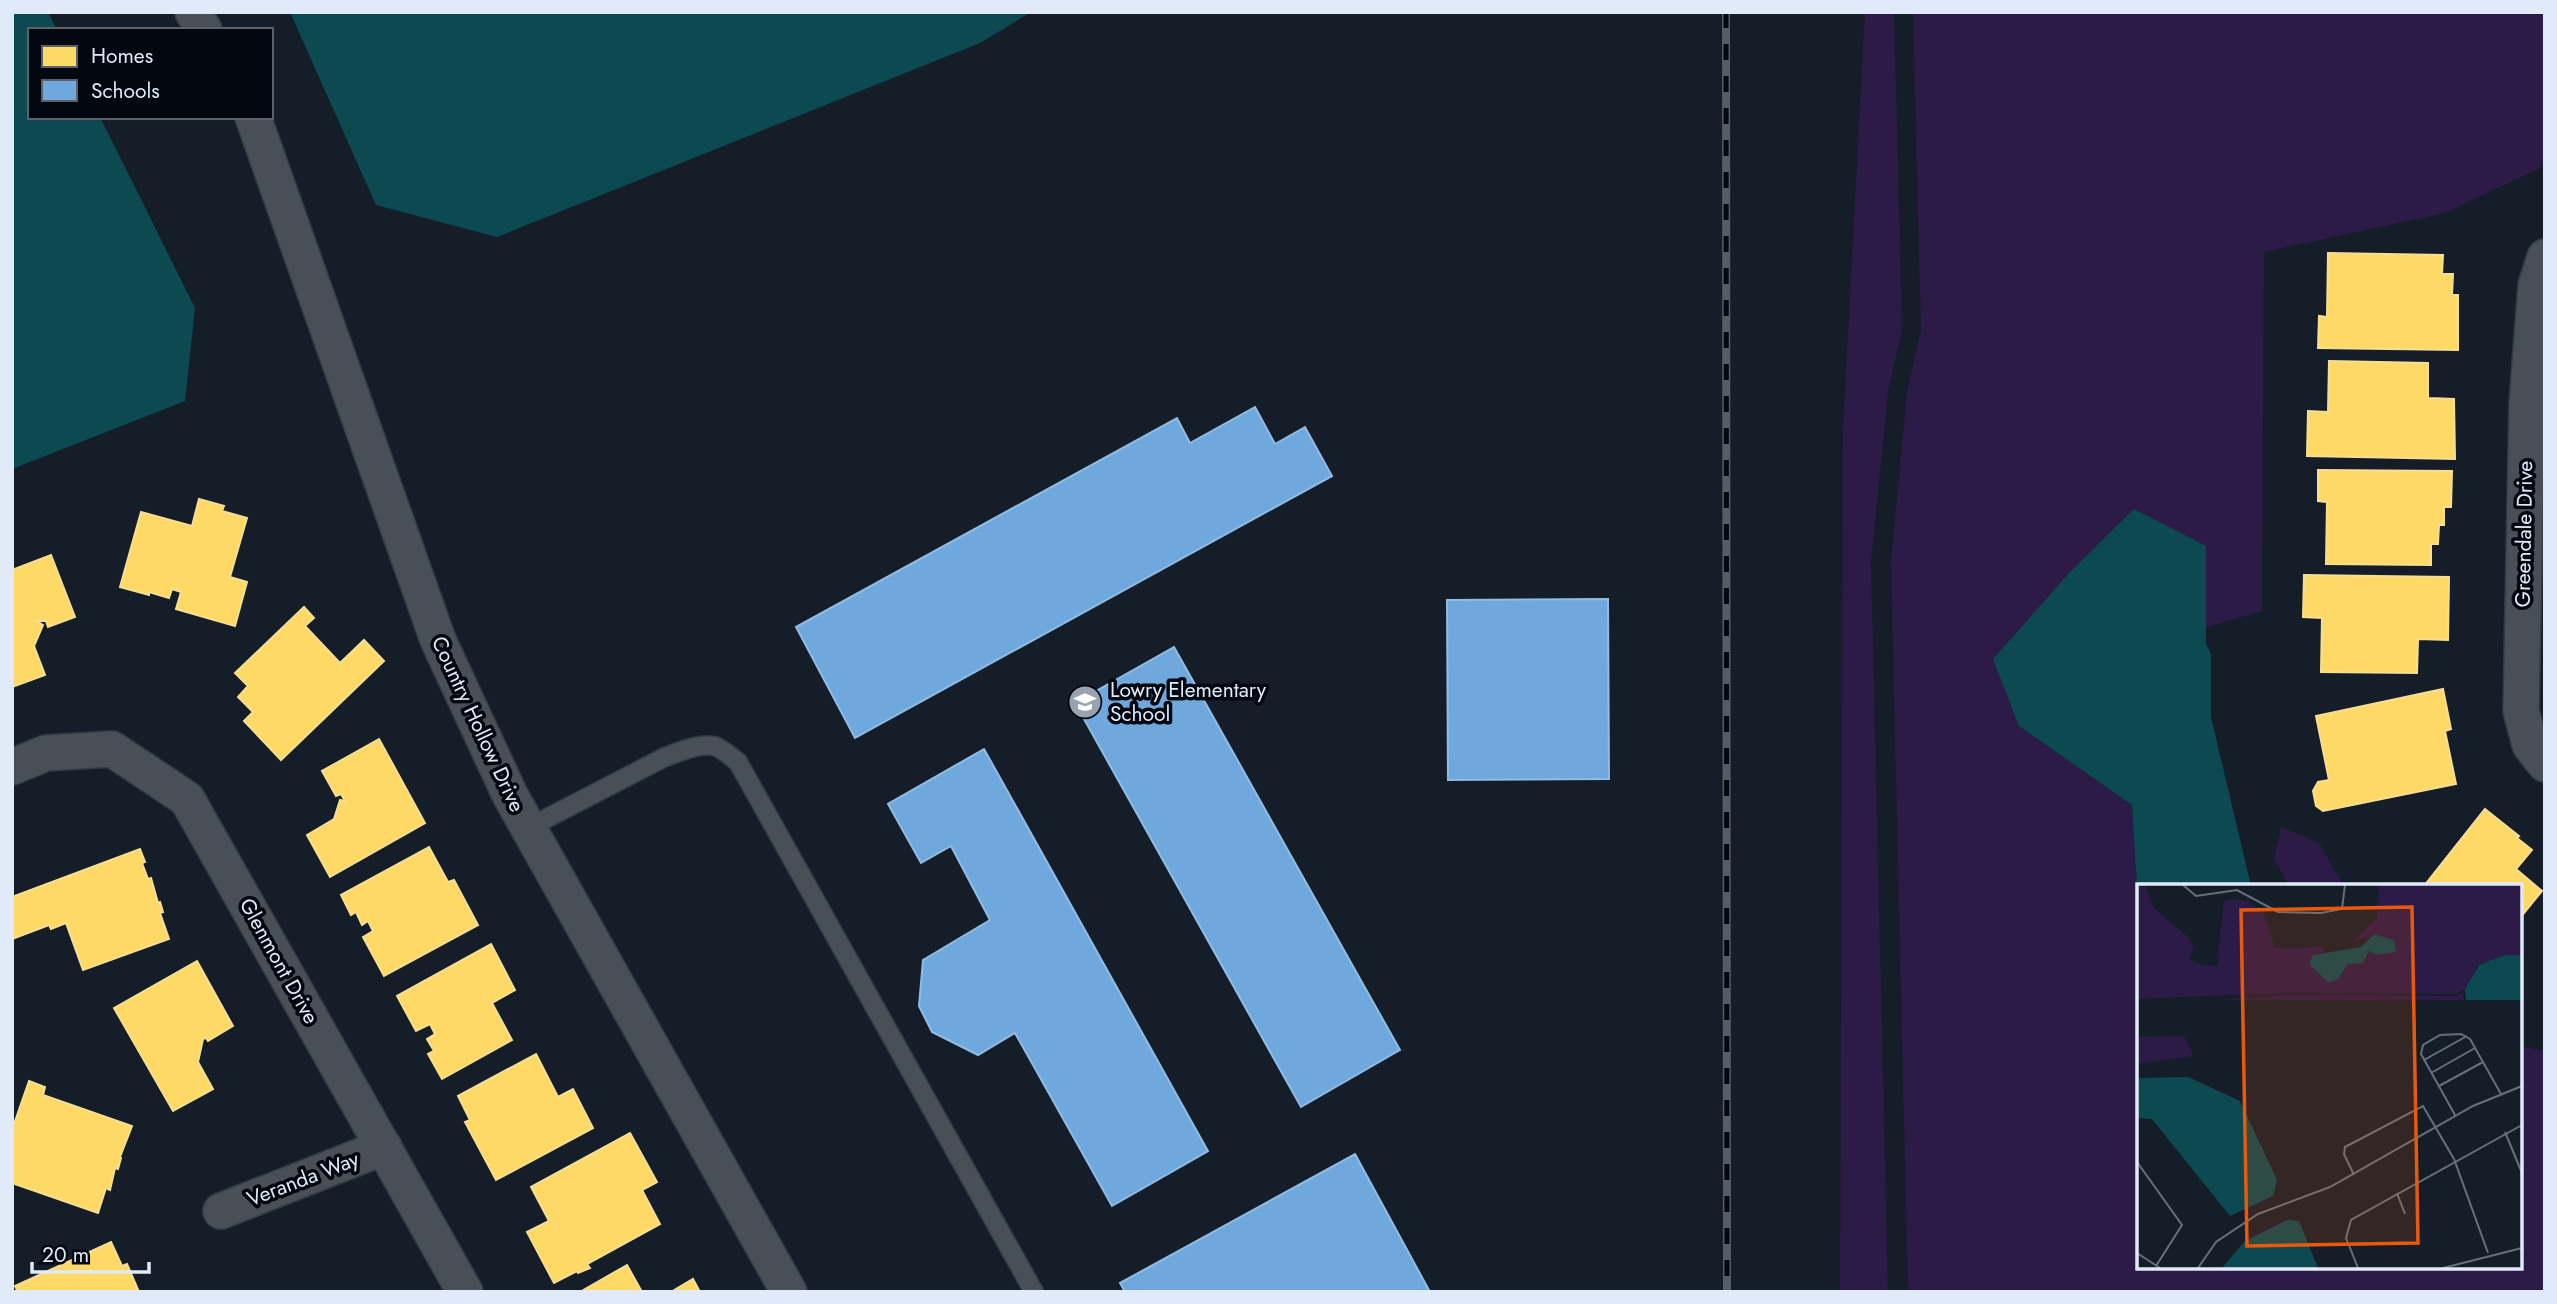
<svg xmlns="http://www.w3.org/2000/svg" width="2557" height="1304" font-family="Jost,sans-serif">
	<style>
		.green { fill: #2b1b46 }
		.water { fill: #0d4951 }
		.homes { fill: #ffd966; stroke: #f6de92; stroke-width: 2 }
		.schools { fill: #6fa8dc; stroke: #91bce4; stroke-width: 2 }
		.lines { fill: none; stroke-linecap: round; stroke-linejoin: round }
		.lane-casing { stroke: #333a43; stroke-width: 21 }
		.street-casing { stroke: #333a43; stroke-width: 38 }
		.lane { stroke: #494f57; stroke-width: 18 }
		.street { stroke: #494f57; stroke-width: 35 }
		.rail-casing { stroke: #565e65; stroke-width: 8 }
		.rail { stroke: #03070f; stroke-width: 5; stroke-dasharray: 16; stroke-linecap: butt }
		.labels { text-anchor: middle; stroke-width: 7; stroke-linejoin: round; paint-order: stroke }
		.street-label { font-size: 21px; fill: #e0eaf8; stroke: #03070f }
		.poi-label { font-size: 21px; fill: #e0eaf8; stroke: #03070f; text-anchor: start }
		.inset-road { fill: none; stroke: #66707b; stroke-width: 2 }
		.view { fill: #e8590c; fill-opacity: 0.15; stroke: #e8590c; stroke-width: 3.5 }
		.inset-edge { fill: none; stroke: #e0eaf8; stroke-width: 3.5 }
	</style>
	<rect width="100%" height="100%" fill="#151e28"/>
	<g class="green">
		<polygon points="1865,12 1894,12 1902,329 1888,392 1871,562 1888,1292 1840,1292 1843,429"/>
		<polygon points="1913,12 2545,12 2545,161 2540,168 2445,213 2264,252 2262,611 2206,627 2206,546 2019,726 2132,805 2139,920 2139,1267 2520,1267 2520,1046 2545,1051 2545,1292 1908,1292 1891,562 1907,393 1921,330"/>
		<polygon points="2281,827 2319,843 2344,886 2289,886 2274,858"/>
	</g>
	<g class="water">
		<polygon points="12,12 48,12 57,30 30,30 30,117 100,117 195,308 185,401 12,469"/>
		<polygon points="290,12 1031,12 980,43 497,237 376,205"/>
		<polygon points="2134,509 2206,546 2206,644 2211,654 2211,717 2251,886 2139,886 2139,920 2132,805 2019,726 1993,659 2071,571"/>
	</g>
	<g class="homes">
		<polygon points="2328,253 2443,255 2442,274 2453,274 2452,295 2458,295 2458,350 2318,348 2319,316 2327,317"/>
		<polygon points="2329,361 2428,363 2428,398 2454,399 2455,459 2307,456 2308,411 2328,412"/>
		<polygon points="2318,470 2452,471 2451,507 2444,507 2444,525 2439,525 2438,544 2431,544 2431,565 2326,564 2327,502 2318,501"/>
		<polygon points="199,499 224,506 222,511 247,518 230,577 247,582 235,626 176,609 181,592 172,589 169,598 149,592 149,595 120,587 141,512 192,526"/>
		<polygon points="51,555 75,617 48,627 46,621 37,621 43,625 34,646 45,675 12,687 12,570"/>
		<polygon points="2304,575 2449,577 2448,640 2418,639 2417,673 2321,672 2322,618 2303,617"/>
		<polygon points="304,607 314,618 305,626 340,663 364,640 384,661 281,760 244,721 253,712 238,697 248,686 235,673"/>
		<polygon points="2443,689 2451,729 2445,731 2456,784 2323,811 2316,806 2313,791 2318,782 2329,780 2316,716"/>
		<polygon points="379,739 425,823 330,877 307,835 334,819 340,800 345,801 341,794 336,796 322,771"/>
		<polygon points="2485,809 2519,836 2517,838 2532,850 2516,869 2542,891 2520,918 2520,886 2424,886"/>
		<polygon points="429,847 448,882 454,880 478,925 384,976 363,937 373,931 368,921 362,925 356,912 351,915 341,895"/>
		<polygon points="140,849 145,862 142,863 148,879 151,878 158,903 160,902 163,912 160,913 169,939 83,970 66,923 51,929 49,925 12,939 12,897"/>
		<polygon points="491,944 515,990 492,1003 512,1040 442,1079 428,1054 434,1051 427,1039 435,1034 430,1024 416,1031 397,996"/>
		<polygon points="197,961 233,1026 208,1041 206,1038 203,1039 198,1062 213,1089 173,1111 114,1008"/>
		<polygon points="536,1054 558,1097 573,1089 593,1128 496,1180 465,1122 470,1120 458,1096"/>
		<polygon points="29,1081 45,1087 43,1095 132,1126 120,1157 121,1158 118,1169 115,1168 110,1190 106,1188 98,1213 12,1183 12,1130"/>
		<polygon points="630,1133 657,1182 642,1190 660,1224 587,1264 590,1268 578,1273 577,1271 554,1283 527,1232 549,1221 531,1187"/>
		<polygon points="111,1242 122,1266 127,1264 139,1292 18,1292 15,1286"/>
		<polygon points="627,1265 642,1292 580,1292"/>
		<polygon points="693,1279 700,1292 671,1292"/>
	</g>
	<g class="schools">
		<polygon points="1255,407 1275,444 1305,427 1332,476 855,738 796,627 1177,418 1190,443"/>
		<polygon points="1608,599 1609,779 1448,780 1447,600"/>
		<polygon points="1174,647 1400,1050 1301,1107 1075,703"/>
		<polygon points="984,749 1208,1151 1112,1206 1015,1033 978,1055 932,1032 919,1006 923,960 990,920 951,846 921,863 888,804"/>
		<polygon points="1355,1154 1430,1292 1125,1292 1120,1283"/>
	</g>
	<g class="lines">
		<defs>
			<path id="lane" d="M528 828 665 757C679 752 699 743 714 746 722 748 731 757 738 762L1034 1292"/>
			<g id="street">
				<polyline points="193,12 204,30"/>
				<polyline points="253,117 438,640 510,795 789,1292"/>
				<polyline points="2545,257 2536,285 2527,404 2521,711 2530,745 2545,764"/>
				<polyline points="12,767 46,753 112,749 187,799 465,1292"/>
				<polyline points="221,1211 384,1147"/>
			</g>
		</defs>
		<use href="#lane" class="lane-casing"/>
		<use href="#street" class="street-casing"/>
		<use href="#lane" class="lane"/>
		<use href="#street" class="street"/>
		<defs>
			<polyline id="rail" points="1726,12 1727,1292"/>
		</defs>
		<use href="#rail" class="rail-casing"/>
		<use href="#rail" class="rail"/>
	</g>
	<defs>
		<symbol id="school-disc" viewBox="-11 -11 22 22"><circle r="9.5" fill="#99a3af" stroke="#03070f"/><path d="M0-5L7-2L0 1L-7-2ZM-4 1L0 2.5L4 1V4Q0 6-4 4Z" fill="#fff"/></symbol>
	</defs>
	<g fill-rule="evenodd">
		<use href="#school-disc" x="1066" y="683" width="38" height="38"/>
	</g>
	<g class="labels">
		<g class="street-label">
			<text transform="translate(2524 534) rotate(-89)" y="7">Greendale Drive</text>
			<text transform="translate(478 724) rotate(65)" y="7">Country Hollow Drive</text>
			<text transform="translate(279 961) rotate(61)" y="7">Glenmont Drive</text>
			<text transform="translate(303 1179) rotate(-21)" y="7">Veranda Way</text>
		</g>
		<g class="poi-label">
			<text x="1110" y="697">Lowry Elementary<tspan x="1110" dy="24">School</tspan></text>
		</g>
	</g>
	<g transform="translate(2137 884)">
		<rect width="385" height="385" fill="#151e28"/>
		<path d="M0 1H8L17 24 52 54 57 64 52 75 65 81 80 82 87 17 97 15 111 17 126 28 138 64 185 63 187 71H176L201 95 211 80 231 67 240 71 238 50 213 60 240 34 242 1H385V71L342 80 328 105 319 110 149 109 0 115ZM326 109 327 116H79L149 111 319 112ZM47 152 56 172 0 180V153Z" fill="#2b1b46"/>
		<path d="M237 50 257 56 259 68 240 71 232 67 226 79 211 80 201 95 192 99 172 80 176 71 224 63ZM368 71H385V116H329L328 105 342 81ZM51 193 103 217 140 296 136 312 93 332 15 235 0 234V194ZM150 336 162 337 181 384H85L108 357Z" fill="#0d4951"/>
		<path class="inset-road" d="M46 1 59 12 100 6 141 28 184 29 205 25 208 1M287 176 330 152M294 189 338 164M302 202 346 178M318 231 284 170 286 161 303 151 324 150 333 155 364 210M368 248 385 289M0 278 45 341 19 382M217 291 207 270 208 263 286 222 317 275 351 369M260 309 268 330M0 369 23 384M61 384 79 358 121 330 193 303 336 222 385 202M221 384 209 354 214 336 385 241M306 384 385 364"/>
		<path class="view" d="M275 23 281 359 110 362 104 26Z"/>
		<rect width="385" height="385" class="inset-edge"/>
	</g>
	<rect width="2557" height="1304" fill="none" stroke="#e0eaf8" stroke-width="28"/>
	<rect x="28" y="28" width="245" height="91" fill="#03070f" stroke="#5b626c" stroke-width="2"/>
	<rect x="42" y="46" width="35" height="21" fill="#ffd966" stroke="#5b626c" stroke-width="2"/>
	<text x="91" y="63" font-size="21" fill="#e0eaf8">Homes</text>
	<rect x="42" y="80" width="35" height="21" fill="#6fa8dc" stroke="#5b626c" stroke-width="2"/>
	<text x="91" y="98" font-size="21" fill="#e0eaf8">Schools</text>
	<path d="M32 1262v10h117v-10" fill="none" stroke="#e0eaf8" stroke-width="3.5"/>
	<text x="42" y="1262" font-size="21" fill="#e0eaf8" stroke="#03070f" stroke-width="5" paint-order="stroke">20 m</text>
</svg>
